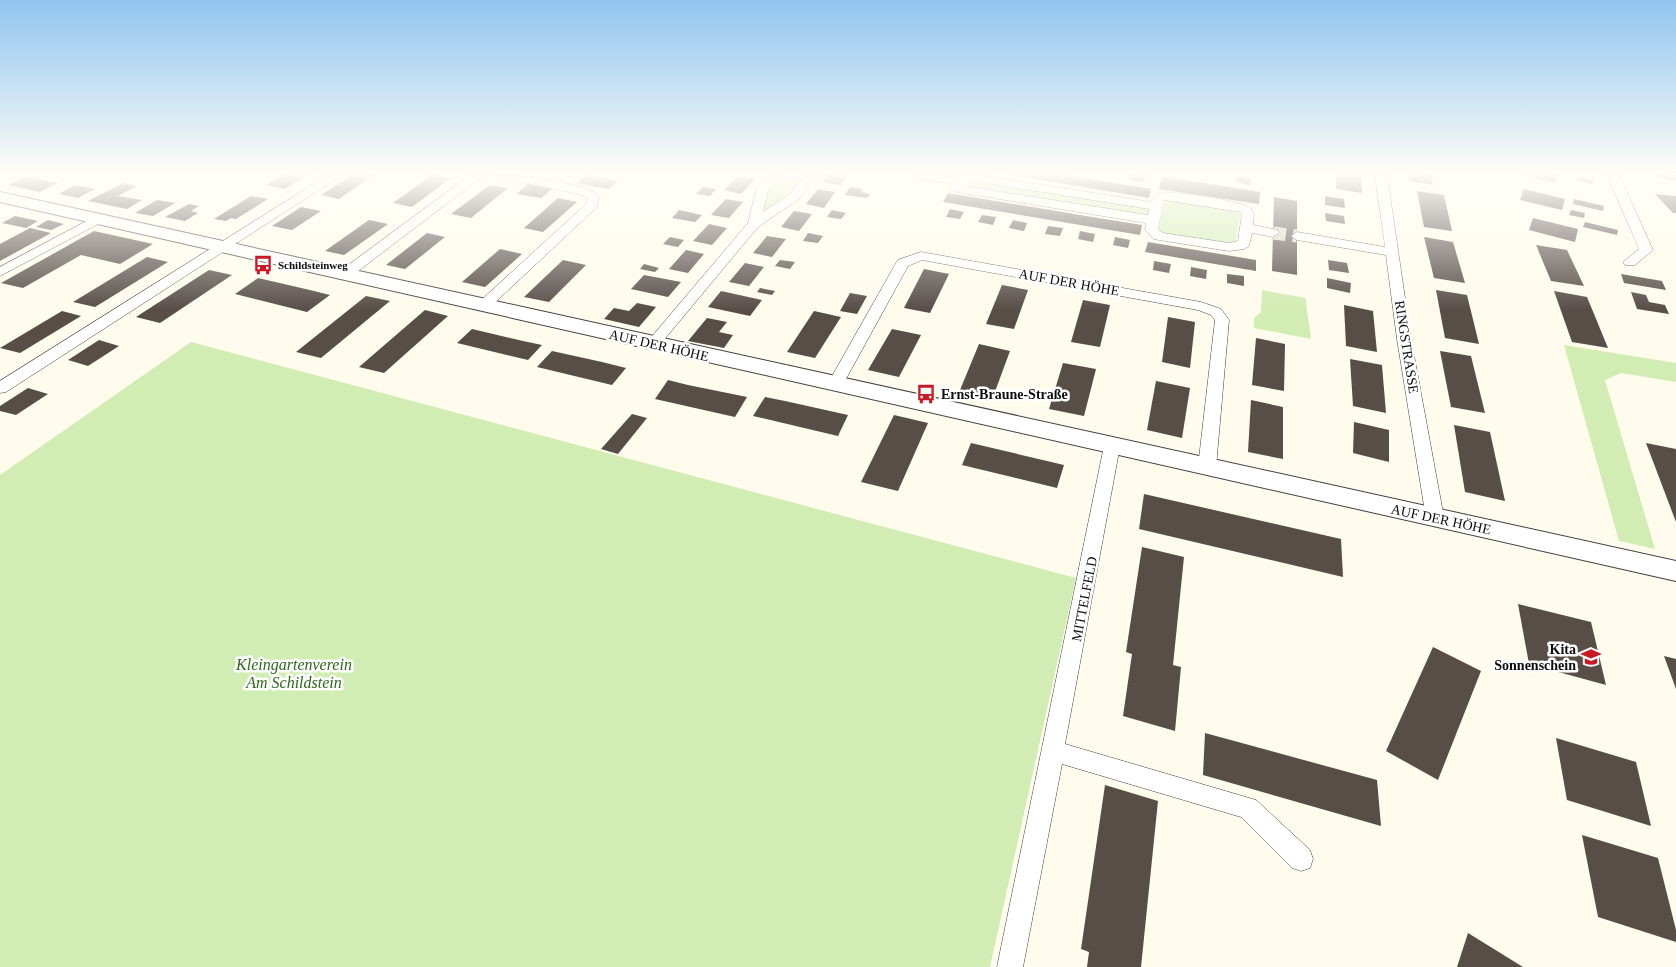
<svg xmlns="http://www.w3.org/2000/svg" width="1676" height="967" font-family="'Times New Roman',serif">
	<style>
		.green { fill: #d2edb3 }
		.building { fill: #574e48 }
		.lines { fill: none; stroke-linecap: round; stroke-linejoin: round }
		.minor-tunnel { stroke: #dbd7cb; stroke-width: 13; stroke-dasharray: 13 7; stroke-linecap: butt }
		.minor-casing { stroke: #404040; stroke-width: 1 }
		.tertiary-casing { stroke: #404040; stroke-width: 2 }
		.minor { fill: #fff; fill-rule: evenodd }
		.tertiary { fill: #fff; fill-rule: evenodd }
		.labels { text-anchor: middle; stroke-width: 5; stroke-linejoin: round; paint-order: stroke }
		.far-poi-label { font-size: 11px; font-weight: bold; fill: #0d0d0d; stroke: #fff; text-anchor: start }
		.street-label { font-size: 14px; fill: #0d0d0d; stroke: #fff }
		.poi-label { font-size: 14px; font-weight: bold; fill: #0d0d0d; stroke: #fff; text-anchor: start }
		.near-park-label { font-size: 16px; font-style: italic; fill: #2b6a18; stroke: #fff }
	</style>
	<rect width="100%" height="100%" fill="#fffbed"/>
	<g class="green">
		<polygon points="779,175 807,175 790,196 760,216 767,189"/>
		<polygon points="972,179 1150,208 1148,217 967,187"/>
		<polygon points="1171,201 1234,210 1240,215 1236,239 1232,243 1222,244 1163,233 1158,228 1163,205"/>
		<path d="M1262 290 1306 298C1306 313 1310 324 1311 339L1254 328V318L1261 312Z"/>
		<polygon points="191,342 1076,578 990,967 0,967 0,475"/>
		<polygon points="1564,345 1676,363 1676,382 1621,373 1605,380 1655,549 1619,541"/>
	</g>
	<g class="building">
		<polygon points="283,175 307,175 285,189 266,185"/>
		<polygon points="352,175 374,175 339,199 321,195"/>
		<polygon points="432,175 451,178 412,207 393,203"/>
		<polygon points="587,175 618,181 608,189 577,183"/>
		<polygon points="828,175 848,175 840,185 823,182"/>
		<polygon points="1011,175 1063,175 1151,189 1149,198"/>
		<polygon points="1131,175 1145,175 1144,182 1130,180"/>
		<polygon points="1336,175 1361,175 1362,193 1336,189"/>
		<polygon points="1408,175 1430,175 1433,185 1409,181"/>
		<polygon points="1525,175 1558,175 1555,183"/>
		<polygon points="1658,175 1676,175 1676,181 1658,176"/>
		<polygon points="26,176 58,183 40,192 8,185"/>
		<polygon points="738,176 755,179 741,194 724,190"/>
		<polygon points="1162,176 1260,192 1259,204 1159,189"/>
		<polygon points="1236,176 1251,178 1250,185 1236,182"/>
		<polygon points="1578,176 1594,180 1592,184 1576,180"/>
		<polygon points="123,183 137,186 118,196 142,200 127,209 88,201"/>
		<polygon points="528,184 552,189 541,198 516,194"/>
		<polygon points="75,185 95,189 78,198 59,194"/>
		<polygon points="490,185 508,188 471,218 451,214"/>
		<polygon points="703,187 716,189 710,196 696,194"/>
		<polygon points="850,187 863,189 861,192 870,194 867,198 845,195"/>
		<polygon points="818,189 835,192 824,208 806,204"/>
		<polygon points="1524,189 1565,199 1562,210 1520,200"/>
		<polygon points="1417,191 1444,195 1452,231 1424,227"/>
		<polygon points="948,193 1092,217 1142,225 1140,235 943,202"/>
		<polygon points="1655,194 1676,196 1676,213 1673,213"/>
		<polygon points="251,196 268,199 236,219 231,218 226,221 214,219"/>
		<polygon points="1325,196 1344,199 1345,208 1325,205"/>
		<polygon points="1274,197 1297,201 1297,275 1272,271"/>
		<polygon points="558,198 577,202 543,232 524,228"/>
		<polygon points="726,199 743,202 729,218 711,215"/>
		<polygon points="1574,199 1604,206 1603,211 1573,204"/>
		<polygon points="157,200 175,203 153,216 135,213"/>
		<polygon points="189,204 199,206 191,211 198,213 185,221 165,217"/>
		<polygon points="301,207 321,211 292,230 272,226"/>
		<polygon points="950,209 964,212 960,219 946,217"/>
		<polygon points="679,210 702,215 695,222 672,218"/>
		<polygon points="832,210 846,213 841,219 827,217"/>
		<polygon points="1571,210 1585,213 1584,218 1569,215"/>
		<polygon points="794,211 812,214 799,231 781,227"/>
		<polygon points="1325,213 1344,216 1345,224 1326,221"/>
		<polygon points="982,215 996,217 993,225 978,222"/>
		<polygon points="15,216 38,221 26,228 2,223"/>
		<polygon points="1533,218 1578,229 1575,242 1529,230"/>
		<polygon points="48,220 64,224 51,230 36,227"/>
		<polygon points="369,220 388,224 344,255 325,251"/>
		<polygon points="1013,220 1027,223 1024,231 1009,228"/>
		<polygon points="1585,222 1618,230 1617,235 1583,227"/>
		<polygon points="709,224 727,228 712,245 693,241"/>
		<polygon points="1048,226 1063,228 1060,236 1045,234"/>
		<polygon points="30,228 51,233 0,261 0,244"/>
		<polygon points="94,231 153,244 120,264 81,255 23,288 1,283"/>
		<polygon points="1080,231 1095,234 1093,242 1078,239"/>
		<polygon points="427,233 445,237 405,269 386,265"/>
		<polygon points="808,233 823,236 818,243 803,241"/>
		<polygon points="767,236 786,239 772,257 753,253"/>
		<polygon points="670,237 684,240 678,247 663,244"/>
		<polygon points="1115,237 1130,240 1128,248 1113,245"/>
		<polygon points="1424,237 1453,242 1465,283 1434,278"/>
		<polygon points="1148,242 1256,260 1256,271 1145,252"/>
		<polygon points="1536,245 1567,250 1584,286 1551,281"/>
		<polygon points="500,249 522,254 485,287 462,282"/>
		<polygon points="686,250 704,254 688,273 669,269"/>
		<polygon points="147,257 168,262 95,307 73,302"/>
		<polygon points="563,260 586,265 549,302 524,297"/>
		<polygon points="780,260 795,262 790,269 775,266"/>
		<polygon points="1328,260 1347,263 1349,273 1329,270"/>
		<polygon points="1154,261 1171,264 1169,273 1153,270"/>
		<polygon points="745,263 764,267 749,286 729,282"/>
		<polygon points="644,264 659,268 655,272 640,269"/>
		<polygon points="1191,267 1207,270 1206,279 1190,276"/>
		<polygon points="924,269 949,274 930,313 904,308"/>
		<polygon points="209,270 232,275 160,323 136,317"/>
		<polygon points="1227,274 1244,276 1244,286 1227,283"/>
		<polygon points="1621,274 1662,281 1666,290 1624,283"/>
		<polygon points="644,275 681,282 668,297 631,289"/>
		<polygon points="258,278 310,290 330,295 307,312 235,294"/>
		<polygon points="1327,278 1351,283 1350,293 1327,288"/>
		<polygon points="1002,285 1028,290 1014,329 986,324"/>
		<polygon points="760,288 775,291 772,295 757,292"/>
		<polygon points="1436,290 1467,295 1479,344 1445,338"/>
		<polygon points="721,291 762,300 750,316 708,307"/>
		<polygon points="1554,291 1587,297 1608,348 1572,342"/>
		<polygon points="1631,292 1646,295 1649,302 1665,305 1669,314 1637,309"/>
		<polygon points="850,293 867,296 857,314 840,311"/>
		<polygon points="366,296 390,301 321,358 296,352"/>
		<polygon points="1083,300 1110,305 1100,347 1071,342"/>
		<polygon points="637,303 656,307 639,327 604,319 614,308 629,311"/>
		<polygon points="1344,305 1373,311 1377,352 1346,346"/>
		<polygon points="425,310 448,316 384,373 359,367"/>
		<polygon points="62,311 81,316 20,353 0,348"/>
		<polygon points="814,311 841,317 815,358 787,352"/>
		<polygon points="1168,317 1195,322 1190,368 1162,362"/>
		<polygon points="707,318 727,322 719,332 733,335 724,348 688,341"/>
		<polygon points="472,329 523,341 542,345 528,360 457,343"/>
		<polygon points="892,329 921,335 899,377 868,370"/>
		<polygon points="1256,338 1285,344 1284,391 1252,385"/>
		<polygon points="99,340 119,346 88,366 68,360"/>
		<polygon points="979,344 1010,351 993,397 960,390"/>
		<polygon points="552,351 602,362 626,368 612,385 537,367"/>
		<polygon points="1440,351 1471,356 1485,413 1451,407"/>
		<polygon points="1350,359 1382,365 1386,413 1353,406"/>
		<polygon points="1063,363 1096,369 1084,416 1049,409"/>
		<polygon points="668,380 688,385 747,397 735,417 655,399"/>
		<polygon points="1156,381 1190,388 1182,438 1147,430"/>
		<polygon points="28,388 48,394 16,415 0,411 0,406"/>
		<polygon points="765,397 785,401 848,415 838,436 753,416"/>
		<polygon points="1251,400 1283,407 1283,459 1248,452"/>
		<polygon points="632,414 647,418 618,454 601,449"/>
		<polygon points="894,415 928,423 898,491 861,482"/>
		<polygon points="1354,422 1389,430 1389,462 1353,453"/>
		<polygon points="1454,425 1490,432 1505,501 1465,492"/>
		<polygon points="971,443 1064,465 1057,488 962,465"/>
		<polygon points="1646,443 1676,449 1676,522"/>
		<polygon points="1144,494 1341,539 1343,577 1139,529"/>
		<polygon points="1142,547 1184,557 1173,665 1181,667 1175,731 1123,716 1132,654 1126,652"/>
		<polygon points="1518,604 1591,622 1606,685 1529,664"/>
		<polygon points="1433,647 1481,671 1438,780 1386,751"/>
		<polygon points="1664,656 1676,659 1676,689"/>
		<polygon points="1205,733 1377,780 1381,826 1203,775"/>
		<polygon points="1556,738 1636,762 1651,826 1567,800"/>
		<polygon points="1105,785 1158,801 1141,967 1087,967 1089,952 1081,949"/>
		<polygon points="1582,835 1658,858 1676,930 1676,942 1598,917"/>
		<polygon points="1468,933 1523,967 1457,967"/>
	</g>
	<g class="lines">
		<polyline class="minor-tunnel" points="1273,233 1297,236"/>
		<defs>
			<g id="minor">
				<polygon points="328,175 342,175 6,392 0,393 0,381"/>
				<polygon points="470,175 489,175 487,177 479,179 349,278 339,278 337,275 339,272"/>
				<path d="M496 175C517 175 587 182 600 197L596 208 488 309H478L476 306 478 303 586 204 588 198 579 194 502 178Z"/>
				<polygon points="769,175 781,175 768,191 763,212 790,194 806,175 818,175 798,200 758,227 658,347 648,347 646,344 648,341 748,223 756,190"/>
				<path d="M912 175H939L956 178 958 175H979L1151 202C1153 197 1155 195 1159 194 1171 190 1233 200 1246 206 1250 207 1252 211 1254 214L1253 225 1278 230 1279 233 1273 237 1252 233 1249 246 1244 249 1229 251 1159 240 1154 239 1145 230 1146 223 956 192 950 188 952 184 918 178ZM967 180 1149 209 1148 215 963 186ZM1164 200 1240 212 1242 214 1238 241 1229 243 1163 233 1158 229Z"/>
				<polygon points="1375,175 1387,175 1411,339 1444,518 1441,523 1435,525 1429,523 1426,518 1397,339 1386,255 1297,240 1291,236 1297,232 1385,247"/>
				<polygon points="1607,175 1619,175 1653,250 1635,265 1625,265 1623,262 1639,249"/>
				<polygon points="98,215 102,216 104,219 102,222 0,276 0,267"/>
				<polygon points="921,252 1201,302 1221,309 1229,320 1216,467 1213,471 1207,473 1201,471 1198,467 1215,320 1211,315 1198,310 922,260 908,266 841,388 829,388 827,385 896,263 898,260"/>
				<polygon points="1112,440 1118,442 1120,446 1065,744 1256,800 1310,850 1313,859 1310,868 1301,871 1292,868 1241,817 1062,764 1023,967 997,967 1104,446 1106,442"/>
			</g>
			<polygon id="tertiary" points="0,192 1676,561 1676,581 0,202"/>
		</defs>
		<use href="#minor" class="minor-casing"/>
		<use href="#tertiary" class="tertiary-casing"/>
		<use href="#minor" class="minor"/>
		<use href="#tertiary" class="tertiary"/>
	</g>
	<linearGradient id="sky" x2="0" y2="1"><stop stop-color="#90c5f0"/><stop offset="0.56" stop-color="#fffdf7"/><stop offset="1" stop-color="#fffdf7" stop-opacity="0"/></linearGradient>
	<rect width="1676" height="310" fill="url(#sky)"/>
	<defs>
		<symbol id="bus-bare" viewBox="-9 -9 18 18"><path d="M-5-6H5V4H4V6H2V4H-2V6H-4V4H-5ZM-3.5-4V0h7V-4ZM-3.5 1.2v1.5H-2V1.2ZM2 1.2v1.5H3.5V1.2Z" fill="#c81a26" stroke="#fff" stroke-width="2.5" paint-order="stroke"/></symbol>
		<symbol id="school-bare" viewBox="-9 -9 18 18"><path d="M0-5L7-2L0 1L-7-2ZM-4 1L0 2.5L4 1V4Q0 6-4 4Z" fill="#c81a26" stroke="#fff" stroke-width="2.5" paint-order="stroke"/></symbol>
	</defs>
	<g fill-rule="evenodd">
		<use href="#bus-bare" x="249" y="251" width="28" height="28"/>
		<use href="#bus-bare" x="912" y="380" width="28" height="28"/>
		<use href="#school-bare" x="1577" y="643" width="28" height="28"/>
	</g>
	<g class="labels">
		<g class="far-poi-label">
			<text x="278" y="269">Schildsteinweg</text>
		</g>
		<g class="street-label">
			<text transform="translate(1069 282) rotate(10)" y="5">AUF DER HÖHE</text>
			<text transform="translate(659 345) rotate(13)" y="5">AUF DER HÖHE</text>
			<text transform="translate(1407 347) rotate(81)" y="5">RINGSTRASSE</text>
			<text transform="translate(1441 519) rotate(12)" y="5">AUF DER HÖHE</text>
			<text transform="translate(1084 599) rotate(-79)" y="5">MITTELFELD</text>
		</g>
		<g class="poi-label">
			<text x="941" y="399">Ernst-Braune-Straße</text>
			<text x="1576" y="654" text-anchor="end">Kita<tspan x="1576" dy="16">Sonnenschein</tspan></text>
		</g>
		<g class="near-park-label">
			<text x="294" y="670">Kleingartenverein<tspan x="294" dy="18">Am Schildstein</tspan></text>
		</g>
	</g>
</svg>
